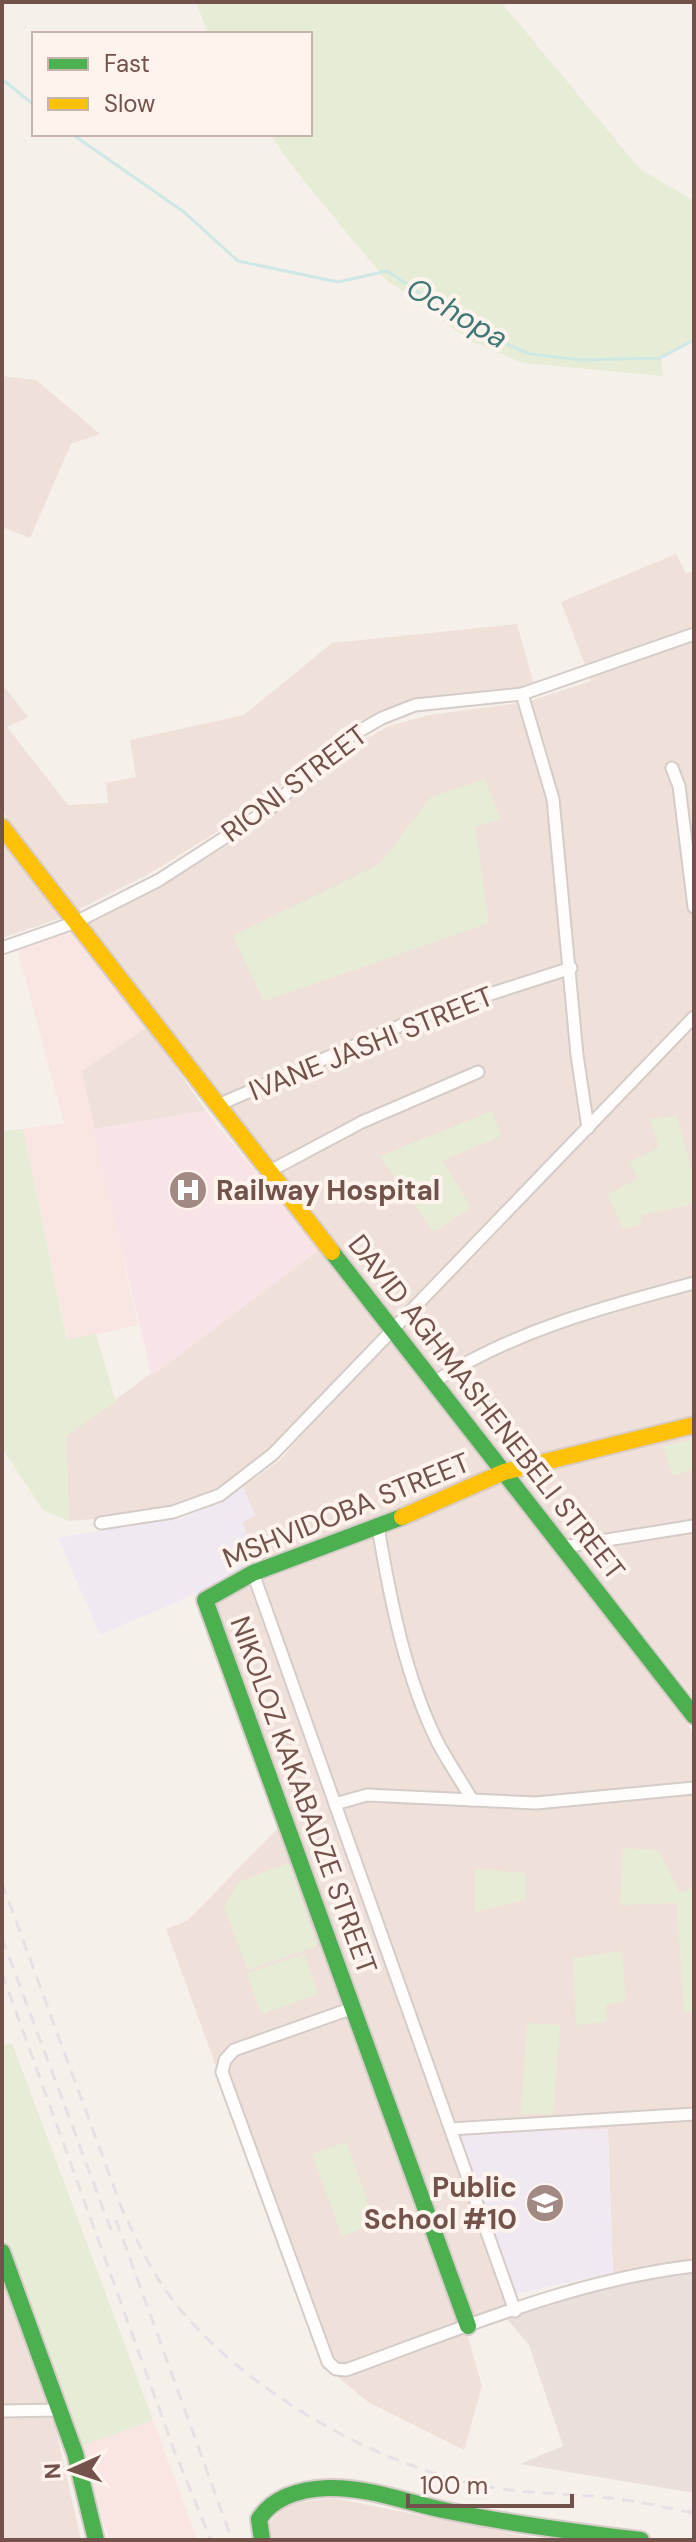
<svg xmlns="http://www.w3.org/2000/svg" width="696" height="2542" font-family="'DM Sans',sans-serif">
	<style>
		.residential { fill: #efe1d9 }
		.commercial { fill: #f9e6e2 }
		.industrial { fill: #e9e0dc }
		.education { fill: #f0e9f2 }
		.medical { fill: #f8e4e7 }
		.green { fill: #e7ecd6 }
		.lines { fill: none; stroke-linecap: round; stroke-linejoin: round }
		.stream { stroke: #cde8e5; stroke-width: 3 }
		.street-casing { stroke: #d5ccc8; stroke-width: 15 }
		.fast-casing { stroke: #d7ccc9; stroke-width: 20 }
		.slow-casing { stroke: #d7ccc9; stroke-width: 20 }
		.street { stroke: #fefdfc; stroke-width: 11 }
		.fast { stroke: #4caf50; stroke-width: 16 }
		.slow { stroke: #ffc107; stroke-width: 16 }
		.rail { stroke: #e4e2e5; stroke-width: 3; stroke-dasharray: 12 8; stroke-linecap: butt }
		.labels { text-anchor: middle; stroke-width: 8; stroke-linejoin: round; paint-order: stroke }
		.street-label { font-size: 28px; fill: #74524c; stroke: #fef4ed }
		.poi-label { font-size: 28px; font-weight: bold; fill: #74524c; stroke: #fef4ed; text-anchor: start }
		.water-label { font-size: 30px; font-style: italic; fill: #407877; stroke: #fef4ed }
	</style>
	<rect width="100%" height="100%" fill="#f6f0eb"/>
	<g class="residential">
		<polygon points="2,376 36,380 100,434 71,444 30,538 2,527"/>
		<polygon points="676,554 686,574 694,570 694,1280 554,1320 482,1348 437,1372 88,923 169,881 263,824 346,750 389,726 429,715 527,702 591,681 561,602"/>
		<polygon points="517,624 534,685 414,699 342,728 264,803 147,875 78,910 2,811 2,684 28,717 7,727 68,805 108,803 106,783 136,777 130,740 244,715 332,643"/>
		<polygon points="2,842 61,918 2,938"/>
		<polygon points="147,1027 206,1111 93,1129 82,1071"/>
		<polygon points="319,1250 381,1331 294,1425 245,1471 196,1501 131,1516 69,1521 66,1436"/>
		<polygon points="694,1290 694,1698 445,1384 489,1355 563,1328"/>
		<polygon points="387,1339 501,1479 694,1733 694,1785 550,1799 368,1792 339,1795 242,1522 255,1515 243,1487 280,1460"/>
		<polygon points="251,1579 512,2307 471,2323 217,1613 217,1603 224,1594"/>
		<polygon points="694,1793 694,2261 613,2273 608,2130 456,2132 344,1807 373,1801 538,1809"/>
		<polygon points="279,1827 464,2323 482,2386 464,2450 368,2402 325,2366 166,1929 187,1921"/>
		<polygon points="2,2271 50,2404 2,2406"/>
		<polygon points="52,2412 81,2540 2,2540 2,2415"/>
		<polygon points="333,2498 545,2540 272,2540 269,2523 288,2504"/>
	</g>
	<g class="commercial">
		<polygon points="71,930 147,1027 82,1071 138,1325 68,1341 23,1129 64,1123 18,951"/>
		<polygon points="153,2420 197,2539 109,2540 80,2447"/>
	</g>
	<polygon class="industrial" points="694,2272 694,2493 520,2464 563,2446 529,2345 506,2318 531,2306 639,2277"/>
	<g class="education">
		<polygon points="243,1487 255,1515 242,1523 258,1567 100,1635 58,1538 185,1517"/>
		<polygon points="608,2129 613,2273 511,2295 456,2132"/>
	</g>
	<polygon class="medical" points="206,1111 319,1250 152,1376 93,1129"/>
	<g class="green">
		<polygon points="196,2 501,2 640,169 694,201 694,340 661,358 663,376 523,363 471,341 384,278 292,166 270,134 310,134 310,34 208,34"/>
		<polygon points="485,779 500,819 475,827 489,923 264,1001 233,936 380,864 431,797"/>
		<polygon points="492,1111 501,1136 442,1161 471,1207 434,1232 380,1156"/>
		<polygon points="677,1116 694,1180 694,1204 641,1215 641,1224 623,1229 608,1194 638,1179 630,1162 659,1148 650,1119"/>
		<polygon points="23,1129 67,1340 96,1334 116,1402 66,1436 69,1521 43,1510 2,1448 2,1131"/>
		<polygon points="694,1440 694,1469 673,1476 663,1446"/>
		<polygon points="623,1848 658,1850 680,1893 694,1888 694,2012 684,2013 677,1903 620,1905"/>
		<polygon points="289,1863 317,1946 248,1970 224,1907 239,1882"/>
		<polygon points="475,1869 525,1873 526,1900 475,1912"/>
		<polygon points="622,1951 626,2001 606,2004 606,2022 576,2025 573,1958"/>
		<polygon points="304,1954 318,1994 261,2014 247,1973"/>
		<polygon points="527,2023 560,2025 553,2114 521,2114"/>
		<polygon points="12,2043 153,2420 80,2447 2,2232 2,2046"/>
		<polygon points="346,2142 376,2223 342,2236 312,2154"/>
	</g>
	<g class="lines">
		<g class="stream">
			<polyline points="2,79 34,105"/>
			<polyline points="72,134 184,212 238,261 338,282 387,271 480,333 530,354 582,360 660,358 694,340"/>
		</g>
		<defs>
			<g id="street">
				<polyline points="522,694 553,799 577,1055 588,1128"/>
				<polyline points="672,768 679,786 694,907"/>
				<polyline points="2,948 76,922 159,880 272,807 340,742 382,718 415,705 522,694 694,634"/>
				<polyline points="218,1105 425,1015 571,968"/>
				<polyline points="270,1171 362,1122 478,1072"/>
				<path d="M434 1382C513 1331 603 1307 694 1283"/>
				<polyline points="101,1523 173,1512 220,1495 273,1454 694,1017"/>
				<path d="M378 1527C390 1598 405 1676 437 1741 447 1761 461 1780 472 1800"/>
				<polyline points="563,1547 694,1526"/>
				<polyline points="253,1573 515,2311"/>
				<polyline points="335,1804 367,1795 536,1803 694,1788"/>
				<path d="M353 2008 234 2050 225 2060 222 2072 328 2362 336 2369 346 2370C460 2329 573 2280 694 2266"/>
				<polyline points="451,2129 694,2114"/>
				<polyline points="2,2411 60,2410"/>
			</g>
			<g id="fast">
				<polyline points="332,1252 694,1716"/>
				<polyline points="402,1517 253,1573 205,1600 468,2326"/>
				<polyline points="2,2252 75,2453 96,2540"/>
				<path d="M262 2540 259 2519C274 2496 302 2489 328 2488 369 2487 408 2503 448 2511 512 2524 576 2532 641 2540"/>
			</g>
			<g id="slow">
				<polyline points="2,827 332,1252"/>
				<polyline points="402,1517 504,1472 694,1425"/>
			</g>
		</defs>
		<use href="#street" class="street-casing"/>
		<use href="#fast" class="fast-casing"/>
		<use href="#slow" class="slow-casing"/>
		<use href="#street" class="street"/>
		<use href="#fast" class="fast"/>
		<use href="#slow" class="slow"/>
		<g class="rail">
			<path d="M2 1883 122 2209C137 2241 151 2271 172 2299 240 2388 374 2465 484 2486 525 2494 569 2493 610 2498 638 2501 666 2508 694 2513"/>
			<polyline points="2,1938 113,2235"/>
			<polyline points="2,1973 174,2450 211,2540"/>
			<polyline points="116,2220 232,2540"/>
		</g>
	</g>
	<defs>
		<symbol id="hospital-disc" viewBox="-11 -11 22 22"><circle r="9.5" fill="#a28984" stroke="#fef4ed"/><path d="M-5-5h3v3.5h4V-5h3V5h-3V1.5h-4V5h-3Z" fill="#fff"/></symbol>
		<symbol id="school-disc" viewBox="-11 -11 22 22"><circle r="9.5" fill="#a28984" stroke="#fef4ed"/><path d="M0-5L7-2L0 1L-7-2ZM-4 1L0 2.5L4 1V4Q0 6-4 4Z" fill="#fff"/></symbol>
	</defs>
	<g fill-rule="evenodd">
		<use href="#hospital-disc" x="166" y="1168" width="44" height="44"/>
		<use href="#school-disc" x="523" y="2181" width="44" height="44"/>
	</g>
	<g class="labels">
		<g class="street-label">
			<text transform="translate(294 783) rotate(-37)" y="10">RIONI STREET</text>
			<text transform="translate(371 1043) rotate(-22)" y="10">IVANE JASHI STREET</text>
			<text transform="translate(487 1407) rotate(52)" y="10">DAVID AGHMASHENEBELI STREET</text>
			<text transform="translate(346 1510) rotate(-22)" y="10">MSHVIDOBA STREET</text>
			<text transform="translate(304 1795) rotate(70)" y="10">NIKOLOZ KAKABADZE STREET</text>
		</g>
		<g class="poi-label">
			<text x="216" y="1200">Railway Hospital</text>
			<text x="517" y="2197" text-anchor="end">Public<tspan x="517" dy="32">School #10</tspan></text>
		</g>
		<g class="water-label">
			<text transform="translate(457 313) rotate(30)" y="10">Ochopa</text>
		</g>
	</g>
	<rect width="696" height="2542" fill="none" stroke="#74524c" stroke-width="8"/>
	<rect x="32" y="32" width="280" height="104" fill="#fef4ed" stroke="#c7b3ad" stroke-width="2"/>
	<rect x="48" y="58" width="40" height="12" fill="#4caf50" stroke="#c7b3ad" stroke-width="2"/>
	<text x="104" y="72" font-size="24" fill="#74524c">Fast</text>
	<rect x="48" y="98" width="40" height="12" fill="#ffc107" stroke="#c7b3ad" stroke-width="2"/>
	<text x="104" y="112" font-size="24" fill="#74524c">Slow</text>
	<g transform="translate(72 2470) rotate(267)" stroke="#fef4ed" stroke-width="6" paint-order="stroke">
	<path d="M0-6L14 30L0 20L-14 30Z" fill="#74524c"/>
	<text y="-12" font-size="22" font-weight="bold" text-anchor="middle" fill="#74524c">N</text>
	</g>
	<path d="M408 2494v12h164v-12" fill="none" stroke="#74524c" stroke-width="4"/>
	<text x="420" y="2494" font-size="24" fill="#74524c" stroke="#fef4ed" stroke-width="6" paint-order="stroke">100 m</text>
</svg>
